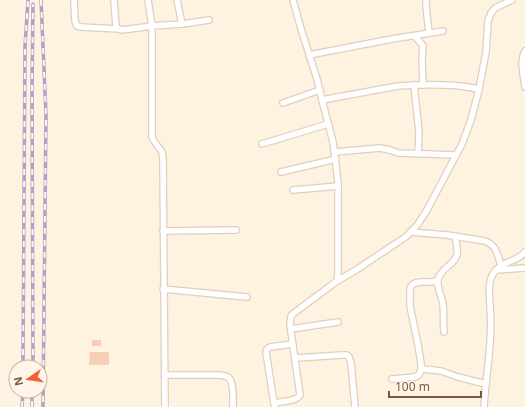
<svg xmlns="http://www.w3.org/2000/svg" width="525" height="407" font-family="'Noto Sans',sans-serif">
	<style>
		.building { fill: #f6ceb6 }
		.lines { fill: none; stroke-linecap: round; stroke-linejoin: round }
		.street-casing { stroke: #e3cebc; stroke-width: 8 }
		.street { stroke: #fff; stroke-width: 5.5 }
		.rail-casing { stroke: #b49fc8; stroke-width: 3.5 }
		.rail { stroke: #fff6e9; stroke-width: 2; stroke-dasharray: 6; stroke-linecap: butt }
	</style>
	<rect width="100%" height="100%" fill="#fef2e1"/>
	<g class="building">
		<rect x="92" y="340" width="9" height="6"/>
		<polygon points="90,352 109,352 109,365 89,365"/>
	</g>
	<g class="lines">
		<defs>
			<g id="street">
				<polyline points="74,0 75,21 77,26 81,27 119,29"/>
				<polyline points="114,0 116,27 119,29 122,30 152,26 148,0"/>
				<polyline points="177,0 182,24"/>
				<polyline points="426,0 426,6 429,33"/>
				<polyline points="414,36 420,42 423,46 422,61 423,85"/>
				<path d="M525 51C519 62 524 76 525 87"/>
				<polyline points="309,55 392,39 443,31"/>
				<polyline points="414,85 419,132 418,154"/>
				<path d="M322 100 398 86C425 84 453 83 479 89"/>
				<polyline points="283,103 320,90"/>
				<polyline points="262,144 328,124"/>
				<polyline points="335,152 380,148 390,150 398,153 456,155"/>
				<polyline points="281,172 336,159"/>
				<polyline points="293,190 338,186"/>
				<polyline points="163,231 236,230"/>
				<path d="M410 232 447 235 485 241C497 246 497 254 501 265"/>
				<polyline points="496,270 525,268"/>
				<polyline points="337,281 356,270 407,236 418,224 427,210 462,144 471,120 479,89 486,52 488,21 491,13 495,8 512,0"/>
				<polyline points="163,289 247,297"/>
				<polyline points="291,329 338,322"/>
				<path d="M444 332C443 323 444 313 443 304 442 296 436 287 438 279 441 268 454 265 457 255 458 249 456 242 455 236"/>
				<polyline points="296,358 342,355 347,355 349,357 351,363 355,407"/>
				<polyline points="421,369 433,370 441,371 458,377 486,384"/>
				<path d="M165 375H217C221 375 226 375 229 378 234 383 233 400 233 407"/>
				<polyline points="392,379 415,377 419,375 421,369 421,363 418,345 410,306 410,288 412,285 415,283 420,282 432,282 438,280"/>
				<polyline points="274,403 266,352 267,349 270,347 293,344"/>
				<polyline points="165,407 163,159 162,152 154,141 152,137 152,26 182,24 209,20"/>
				<path d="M275 407 274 403C282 401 296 402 300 395L290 325 291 316 294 313 337 281 338 273V182L333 142 322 100 317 79 301 29 293 0"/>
				<path d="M484 407C486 373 493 340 490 307 490 295 487 284 493 274 502 260 516 263 525 252"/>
			</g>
		</defs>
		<use href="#street" class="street-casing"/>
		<use href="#street" class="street"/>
		<defs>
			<g id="rail">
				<polyline points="41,0 46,115 43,407"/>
				<polyline points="23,367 25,47 28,0"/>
				<polyline points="33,367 32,88 33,4"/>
				<polyline points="22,407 23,391"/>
				<polyline points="32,407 32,391"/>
			</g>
		</defs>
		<use href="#rail" class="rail-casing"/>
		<use href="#rail" class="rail"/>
	</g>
	<g transform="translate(28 379) rotate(257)"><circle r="19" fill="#fff6e9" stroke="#c9b6a8"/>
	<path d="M0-3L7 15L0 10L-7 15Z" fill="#f3603b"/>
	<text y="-6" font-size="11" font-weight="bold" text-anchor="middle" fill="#785646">N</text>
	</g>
	<path d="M389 391v6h92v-6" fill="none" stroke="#785646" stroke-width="2"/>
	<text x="395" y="391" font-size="12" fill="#785646" stroke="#fff6e9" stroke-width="3" paint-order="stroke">100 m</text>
</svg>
